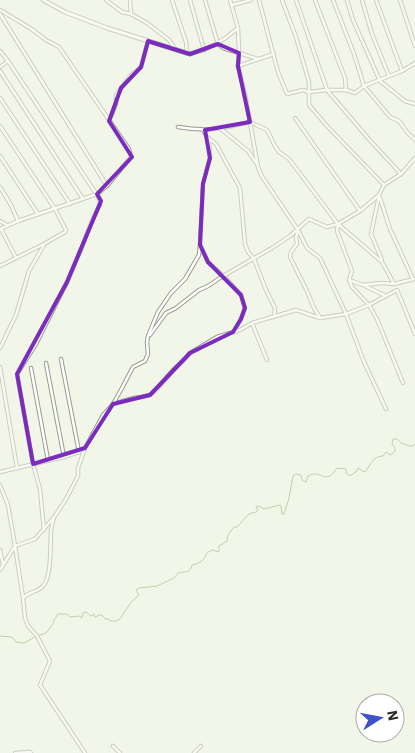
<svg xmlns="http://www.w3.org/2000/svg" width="415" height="753" font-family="'IBM Plex Sans',sans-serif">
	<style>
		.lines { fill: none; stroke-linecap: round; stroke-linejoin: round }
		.stream { stroke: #8e9d62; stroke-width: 1 }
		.minor-casing { stroke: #989c8f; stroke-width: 4.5 }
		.tertiary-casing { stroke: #989c8f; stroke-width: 5 }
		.minor { stroke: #fff; stroke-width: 2.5 }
		.tertiary { stroke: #fff; stroke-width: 3 }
		.marked { fill: none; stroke: #7b2cbf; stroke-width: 4; stroke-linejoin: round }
	</style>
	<rect width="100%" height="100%" fill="#f2f6e8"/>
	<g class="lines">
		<path class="stream" d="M0 636 12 637 16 642 24 643 37 636 46 633 53 624 54 620 58 614H67L70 617 79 616 82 618 83 613 86 612 91 616 94 614V616L96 617 99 615H102L105 619H108L111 621H116L120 619 132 601 139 595 136 590 139 588 157 586 174 578 178 573C184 571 190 574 192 565 195 565 200 562 202 561 207 556 204 553 213 550L218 552 219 551V546L227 541 228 535 234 527H237L249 514 256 512 258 510 256 507 259 506 264 509 280 505 281 506 282 514H284L289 498 293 476 296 474 301 475 302 480 306 482 308 476C321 468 325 487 337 468L346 469V473L350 476 357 471 358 468 364 472 366 471C371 464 373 456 383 456L386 452 391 455 395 451V448L392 444 393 439H397L402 444V443L409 446H413L415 444"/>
		<defs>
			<g id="minor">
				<polyline points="106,0 122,12 131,14 147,23 169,40 175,49"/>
				<polyline points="130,0 131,14"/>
				<polyline points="172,0 186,42 187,53"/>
				<polyline points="190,0 204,50"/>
				<polyline points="205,0 218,44 223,48 258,59"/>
				<polyline points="230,0 238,28 239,53 238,66 245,94 258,167 261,175 298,230 307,248 320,258 346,314 364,362 386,409"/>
				<polyline points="259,0 278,72 287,94 303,90 309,92 327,90 346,90 355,93 364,86 402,71 415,63"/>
				<polyline points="282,0 296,37 309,82 309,105 327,126 384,185"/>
				<polyline points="296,0 327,90 367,137 401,174"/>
				<polyline points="315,0 345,78 346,90"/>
				<polyline points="333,0 354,54 364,86 390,117 399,121 407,132 415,140"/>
				<polyline points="347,0 353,20 380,81 405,101 415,104"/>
				<polyline points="362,0 372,34 389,76"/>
				<polyline points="376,0 402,71"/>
				<polyline points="400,0 415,46"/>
				<polyline points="232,5 251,0"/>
				<polyline points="0,10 30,28 46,40 59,47 129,149 131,157 107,186 97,194 18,221 0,229"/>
				<polyline points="0,14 107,186"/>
				<polyline points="0,51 8,61 99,198 100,204 91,223 81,249 67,282 36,344 17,374 33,464 40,489 44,530"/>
				<path d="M190 54C209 49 224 41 238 28"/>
				<polyline points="238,66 274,54"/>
				<polyline points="0,67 8,61"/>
				<polyline points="0,71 83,199"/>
				<polyline points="0,98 70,204"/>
				<polyline points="295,118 360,211"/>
				<polyline points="109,121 116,104 116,95 121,88 130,76 141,67 148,41"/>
				<polyline points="0,126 55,209 66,230 65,232 44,244 0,266"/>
				<path d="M178 127C207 132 222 129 250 122L267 130 275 146 279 152 289 159 338 224 337 231 352 271 349 280 352 287 369 305 377 319 403 383"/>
				<polyline points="221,129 248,151 257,164"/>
				<polyline points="203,130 207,137 216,144 240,188 245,244 248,252 254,259 266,290 275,308 274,317"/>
				<polyline points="0,156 38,214"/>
				<polyline points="0,187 11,205 18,221"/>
				<polyline points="379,195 390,229 413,279"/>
				<polyline points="379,196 371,234 382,260"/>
				<polyline points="0,221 7,225"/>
				<polyline points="338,224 360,211 379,195 384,185 401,174 415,158"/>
				<polyline points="1,229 16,258"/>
				<polyline points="298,231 296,237 297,244 291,252 290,257 307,291 314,308 320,318"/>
				<polyline points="201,246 208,262 226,278 241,295 245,308 241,319 234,332"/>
				<polyline points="349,280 363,285 381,283 394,284 414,279"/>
				<polyline points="365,286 386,296"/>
				<polyline points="252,323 267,360"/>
				<polyline points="150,335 166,313 176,308 199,290 208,286 223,276 272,248 290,236 309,219 327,227 338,224 382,262 394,284"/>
				<polyline points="0,348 16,315 29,271 44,245"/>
				<polyline points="61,359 79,452"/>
				<polyline points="46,363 64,457"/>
				<polyline points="0,367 17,468"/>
				<polyline points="31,368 48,460"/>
				<polyline points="113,404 134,398 141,397 150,395 157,389 173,370 185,359 190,353 217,337 240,330 252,323 296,310 320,318 346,314 369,305 397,290 415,334"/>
				<polyline points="85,448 78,468 78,476 66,499 55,516 35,539 15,546 23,598 25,618 28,626 37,636 50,661 40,685 85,753"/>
				<polyline points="0,472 64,457 79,452 85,448 103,415 113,404 122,388 133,367 145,361 148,354 147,342 148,336 158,312 171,293 185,279 199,255 200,245 203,184 210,158 209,142 207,137"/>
				<polyline points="0,485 8,505 15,546 0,570"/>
				<polyline points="0,550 3,565"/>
				<path d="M23 598C28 592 38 592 43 586 52 577 50 544 51 532 51 527 53 522 54 517"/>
				<polyline points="113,746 120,753"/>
				<polyline points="15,753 30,752 31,753"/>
				<polyline points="194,753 201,746"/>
			</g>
			<polyline id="tertiary" points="43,0 65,12 107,28 190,54"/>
		</defs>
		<use href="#minor" class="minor-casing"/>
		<use href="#tertiary" class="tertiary-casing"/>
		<use href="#minor" class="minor"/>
		<use href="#tertiary" class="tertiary"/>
	</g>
	<path d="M0 0H415V753H0ZM148 41 190 54 218 44 239 53 238 66 250 122 205 130 210 158 203 184 200 245 208 262 241 295 245 308 241 319 233 332 190 353 150 395 113 404 85 448 33 464 17 374 67 282 101 201 97 194 132 157 109 121 121 88 141 67Z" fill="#f2f6e8" fill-opacity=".55" fill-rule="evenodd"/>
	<path class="marked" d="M148 41 190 54 218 44 239 53 238 66 250 122 205 130 210 158 203 184 200 245 208 262 241 295 245 308 241 319 233 332 190 353 150 395 113 404 85 448 33 464 17 374 67 282 101 201 97 194 132 157 109 121 121 88 141 67Z"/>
	<g transform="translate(380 718) rotate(79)"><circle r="24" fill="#ffffff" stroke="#aaaba9"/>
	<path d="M0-4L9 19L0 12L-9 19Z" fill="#3e52c5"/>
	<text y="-8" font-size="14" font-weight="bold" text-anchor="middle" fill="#2b2c27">N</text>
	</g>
</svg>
